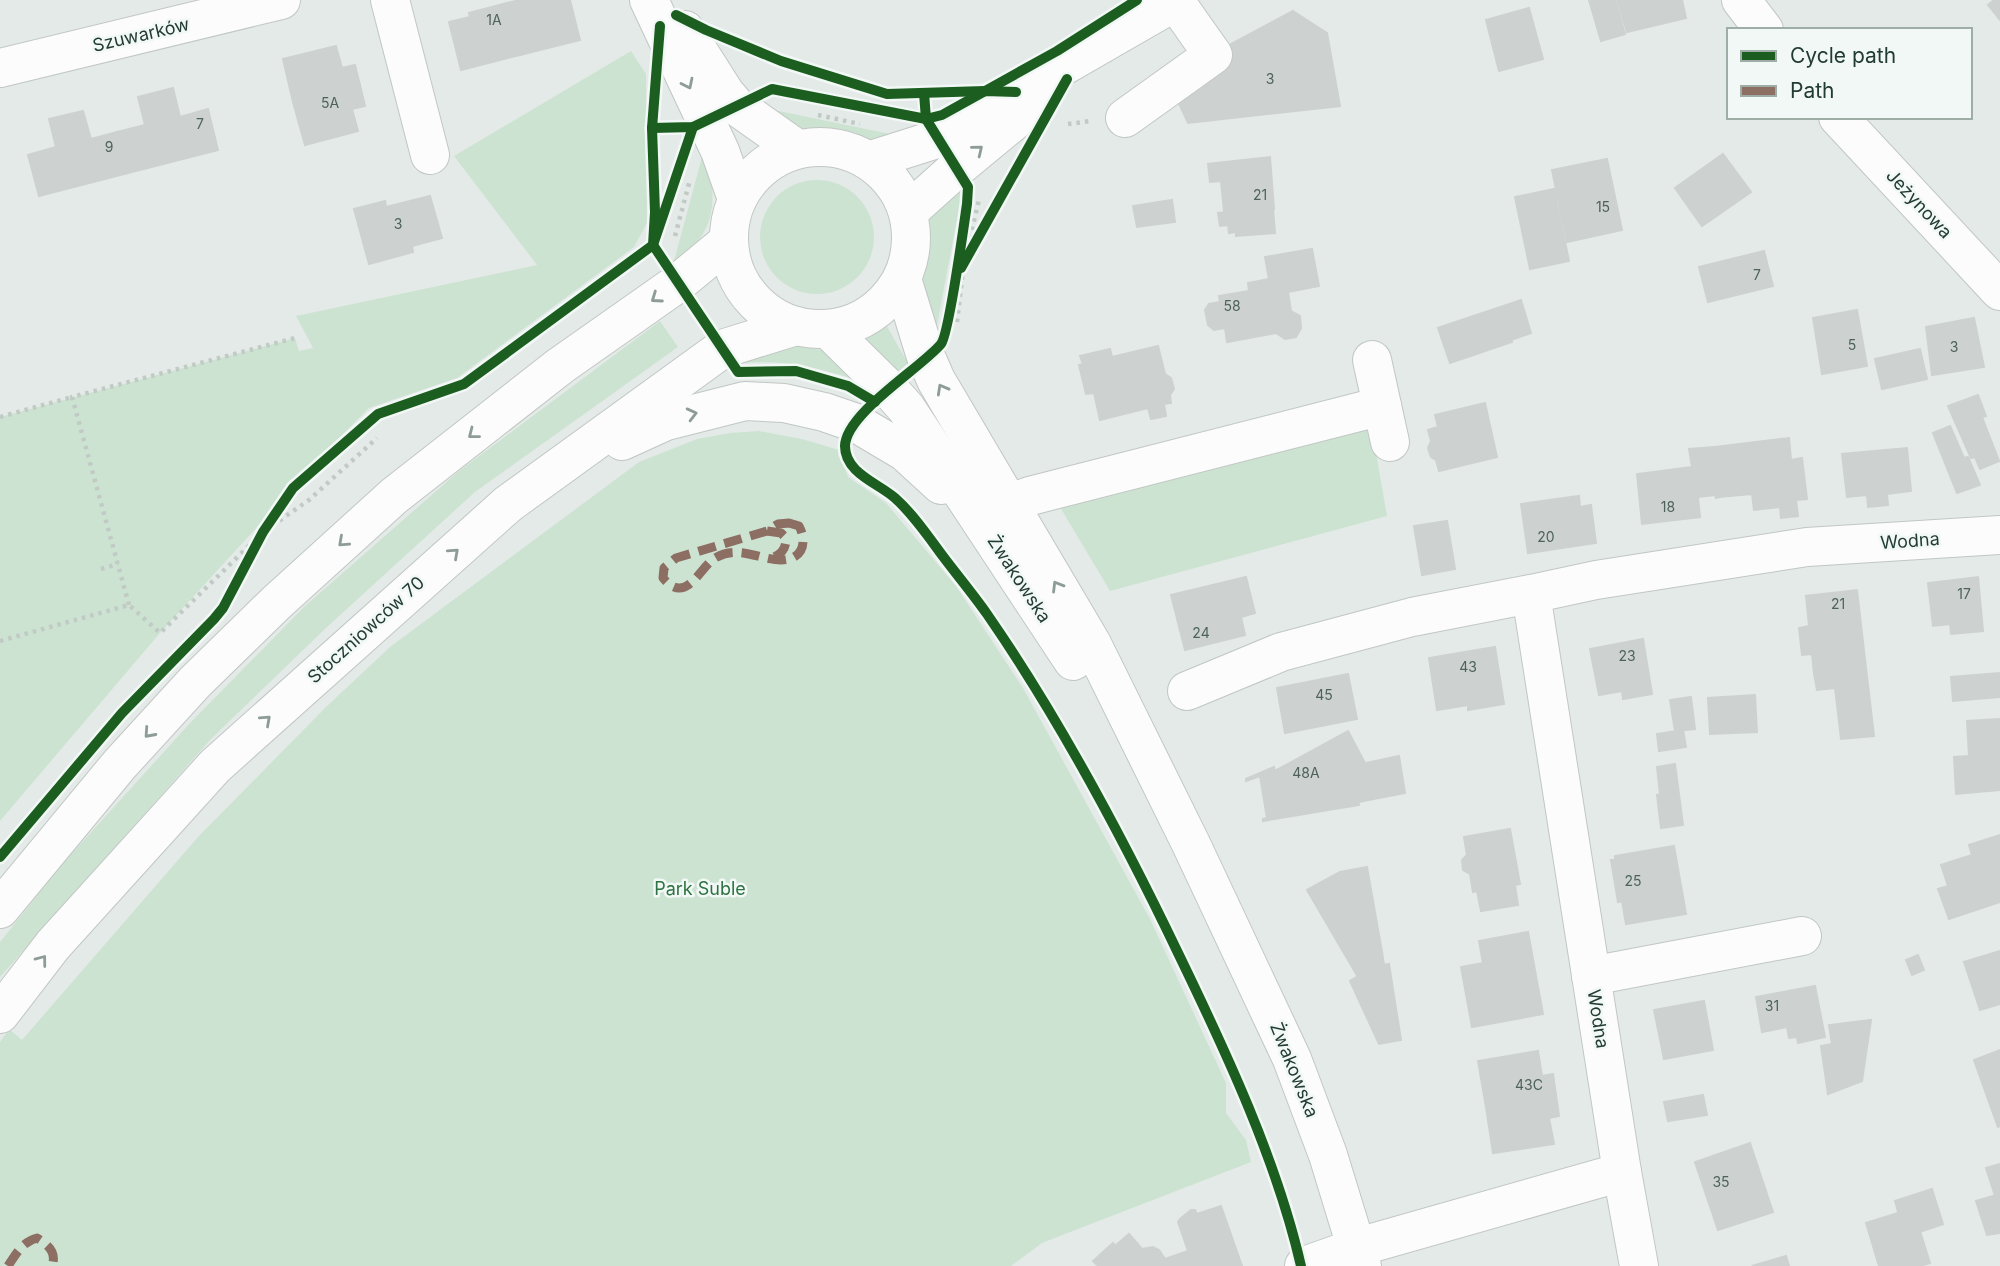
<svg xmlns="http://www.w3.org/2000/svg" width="2000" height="1266" font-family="Inter,sans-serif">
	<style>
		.green { fill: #cde3d2 }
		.building { fill: #cdd2d0; stroke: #cdd2d0; stroke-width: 2 }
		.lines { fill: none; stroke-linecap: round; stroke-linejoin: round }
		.minor-casing { stroke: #c1c7c4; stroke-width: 40 }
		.path { stroke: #c1cac5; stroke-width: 4.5; stroke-dasharray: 3.5 5; stroke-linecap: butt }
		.minor { stroke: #fbfcfb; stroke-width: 38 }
		.quiet { stroke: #8d6e63; stroke-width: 9; stroke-dasharray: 18 9; stroke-linecap: butt }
		.cycleway-casing { stroke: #f2f8f5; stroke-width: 15 }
		.cycleway { stroke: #1b5e20; stroke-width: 10 }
		.oneway { stroke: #8e9c97 }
		.labels { text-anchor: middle; stroke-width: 5; stroke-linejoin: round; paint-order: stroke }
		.number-label { font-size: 14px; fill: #4e625b }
		.street-label { font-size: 18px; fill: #223c33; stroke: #f2f8f5 }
		.park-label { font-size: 18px; fill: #2d7242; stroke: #f2f8f5 }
	</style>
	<rect width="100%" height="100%" fill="#e4eae7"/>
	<g class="green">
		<polygon points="631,51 646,74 647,223 634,247 457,378 369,408 330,447 332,454 293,488 160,633 0,821 0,417 295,338 299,351 313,348 296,316 537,265 454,156"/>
		<polygon points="760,107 900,136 868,142 831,130 798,129"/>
		<path d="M705 146C712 179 721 215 696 243 690 250 681 255 674 261Z"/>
		<circle cx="817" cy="237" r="57"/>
		<polygon points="956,183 962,193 934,341 918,275 923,259 924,225 926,216"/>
		<polygon points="660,321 678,347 475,492 326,628 211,739 0,977 0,942 65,861 191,722 305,606 459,471"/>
		<polygon points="885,323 910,367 896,377 865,337"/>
		<path d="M786 343 831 352 851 378C814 367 780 359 742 363L740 354Z"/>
		<polygon points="1371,424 1387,516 1110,591 1060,507"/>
		<polygon points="759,431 802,439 839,450 848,477 886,503 956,586 1023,688 1150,919 1226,1083 1226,1113 1246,1140 1251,1162 1042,1243 1011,1266 0,1266 0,1042 9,1029 22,1040 198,837 327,706 390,647 639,462 697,439 730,433"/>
	</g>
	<g class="building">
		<polygon points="520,0 570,0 580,40 520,55 507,3"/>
		<polygon points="1589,0 1615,0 1625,34 1601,41"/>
		<polygon points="1617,0 1682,0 1686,18 1627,32"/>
		<polygon points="1994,0 2000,0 2000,20 1988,5"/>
		<polygon points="507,3 520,55 461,70 449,22 470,17 469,13"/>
		<polygon points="1529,8 1543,59 1499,71 1486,20"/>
		<polygon points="1293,11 1327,33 1340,106 1188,123 1177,99 1233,59 1231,44"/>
		<polygon points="336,46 342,68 355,65 360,85 293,102 283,59"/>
		<polygon points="360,85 365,106 352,109 358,131 305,145 293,102"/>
		<polygon points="173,88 180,117 208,109 218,150 128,173 117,132 145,125 138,97"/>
		<polygon points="83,111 91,139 117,132 128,173 39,196 28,155 56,147 49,119"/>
		<polygon points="1723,154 1751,192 1702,226 1675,188"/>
		<polygon points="1270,157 1274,209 1224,212 1221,181 1210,182 1208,164"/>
		<polygon points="1607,159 1622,230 1567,242 1552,170"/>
		<polygon points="1554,189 1569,261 1530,269 1515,197"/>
		<polygon points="430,196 442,238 412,246 413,252 369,264 354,209 385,201 386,207"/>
		<polygon points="1172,200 1175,222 1137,227 1133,206"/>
		<polygon points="1273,209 1275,233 1236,236 1236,232 1229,233 1228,225 1220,226 1218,213"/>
		<polygon points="1312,249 1319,286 1288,292 1291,311 1300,316 1301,328 1296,337 1285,339 1276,333 1227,342 1225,328 1214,330 1208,325 1205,310 1209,304 1220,302 1219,296 1249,291 1248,283 1269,279 1265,257"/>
		<polygon points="1764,251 1773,286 1708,302 1699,267"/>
		<polygon points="1521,300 1531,333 1511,340 1512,342 1450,363 1438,328"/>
		<polygon points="1857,310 1867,366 1822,374 1813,318"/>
		<polygon points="1974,318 1984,367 1932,375 1926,327"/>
		<polygon points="1158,346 1165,374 1171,378 1174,389 1170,395 1171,403 1164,404 1166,416 1151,419 1148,408 1100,420 1094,393 1086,394 1079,365 1083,364 1080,356 1110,349 1112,357"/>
		<polygon points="1920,349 1927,379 1882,389 1875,359"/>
		<polygon points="1978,395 1986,416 1982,417 1999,461 1980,469 1975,457 1971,458 1948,406"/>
		<polygon points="1485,403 1497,457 1439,471 1436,460 1431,457 1428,448 1431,441 1428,430 1438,427 1435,415"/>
		<polygon points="1950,426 1964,458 1968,457 1980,485 1957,493 1933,433"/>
		<polygon points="1789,438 1791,460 1802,458 1807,499 1796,500 1798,516 1781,518 1780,507 1754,510 1752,494 1720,497 1714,447"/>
		<polygon points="1714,447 1720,497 1716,498 1715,495 1698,497 1700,517 1642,524 1637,474 1692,467 1689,449"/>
		<polygon points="1907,448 1911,491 1887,494 1888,505 1868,507 1867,495 1847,497 1842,454"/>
		<polygon points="1579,496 1580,507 1591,505 1596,543 1528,553 1521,504"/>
		<polygon points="1447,521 1455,569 1422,575 1414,526"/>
		<polygon points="1246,577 1255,613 1241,617 1245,635 1185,650 1171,595"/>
		<polygon points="1978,577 1983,631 1951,634 1950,624 1933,626 1928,583"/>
		<polygon points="1857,590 1866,668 1814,674 1812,654 1802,655 1799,628 1809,626 1806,596"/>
		<polygon points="1643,639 1652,694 1623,699 1622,691 1599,695 1590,649"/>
		<polygon points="1495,647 1504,704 1468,710 1468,705 1437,710 1429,658"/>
		<polygon points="1866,668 1874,736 1841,739 1835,688 1817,690 1814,674"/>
		<polygon points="2000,673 2000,697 1953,701 1951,677"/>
		<polygon points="1348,674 1357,719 1285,733 1277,688"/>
		<polygon points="1755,695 1757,732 1710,734 1708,698"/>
		<polygon points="1691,697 1695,729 1675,731 1670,700"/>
		<polygon points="2000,719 2000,790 1956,794 1954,757 1969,756 1967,721"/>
		<polygon points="1683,730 1686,747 1659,751 1657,734"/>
		<polygon points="1348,731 1365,763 1352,766 1359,805 1263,821 1263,819 1267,818 1260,776 1246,781 1246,779 1274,767 1275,771"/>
		<polygon points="1399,756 1405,793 1358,802 1352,766"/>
		<polygon points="1675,764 1683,825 1661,828 1657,795 1660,794 1657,767"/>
		<polygon points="1510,829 1520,884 1515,885 1518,905 1481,911 1477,891 1473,892 1470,874 1463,870 1462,860 1467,855 1464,837"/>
		<polygon points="2000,835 2000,902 1949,919 1938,889 1948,886 1941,865 1972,855 1969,845"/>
		<polygon points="1674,846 1686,914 1626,924 1622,901 1618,902 1611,860 1615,860 1615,856"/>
		<polygon points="1367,867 1382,952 1372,953 1374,967 1358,977 1307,890 1340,872"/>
		<polygon points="1528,932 1543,1014 1472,1027 1461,967 1483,963 1479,941"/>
		<polygon points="2000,951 2000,1004 1980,1010 1964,962"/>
		<polygon points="1382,952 1384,965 1389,964 1401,1040 1379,1044 1350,981 1374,967 1372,953"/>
		<polygon points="1918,955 1924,970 1912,975 1906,960"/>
		<polygon points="1815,986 1825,1037 1798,1043 1797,1037 1789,1038 1787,1027 1762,1032 1756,997"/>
		<polygon points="1704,1001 1713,1050 1664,1059 1654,1010"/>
		<polygon points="1871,1020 1862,1081 1828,1094 1821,1046 1832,1044 1829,1025"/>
		<polygon points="2000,1050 2000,1126 1998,1127 1974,1060"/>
		<polygon points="1538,1051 1542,1076 1553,1074 1556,1095 1486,1107 1478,1061"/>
		<polygon points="1556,1095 1559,1116 1549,1118 1554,1144 1493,1153 1486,1107"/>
		<polygon points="1703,1095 1707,1115 1668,1121 1664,1102"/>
		<polygon points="1750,1143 1773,1212 1718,1230 1695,1162"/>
		<polygon points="2000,1164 2000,1194 1995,1196 1986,1168"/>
		<polygon points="1932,1189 1943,1224 1905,1237 1895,1201"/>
		<polygon points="2000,1194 2000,1233 1987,1235 1976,1201"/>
		<polygon points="1221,1206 1242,1266 1098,1266 1093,1261 1113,1243 1115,1246 1129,1234 1142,1249 1153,1247 1159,1250 1165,1259 1188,1251 1178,1222 1180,1219 1191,1210 1195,1210 1197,1214"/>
		<polygon points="1898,1213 1905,1237 1920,1231 1930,1263 1920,1266 1879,1266 1866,1223"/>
		<polygon points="1786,1256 1789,1266 1752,1266"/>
	</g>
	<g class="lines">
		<defs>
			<g id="minor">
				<polyline points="390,0 430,155"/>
				<polyline points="649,0 720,151 737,199"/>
				<polyline points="1741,0 1764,30"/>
				<polyline points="685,30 725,93 736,106 797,149"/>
				<polyline points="0,68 281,0"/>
				<polyline points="1838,117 2000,291"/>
				<polyline points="1125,118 1213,55 1175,1"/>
				<circle cx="820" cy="238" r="91"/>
				<polyline points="871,160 937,139 1178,0"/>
				<polyline points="908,212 957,168 1037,102"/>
				<polyline points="902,279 926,357 936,380 1092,644 1191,844 1292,1059 1328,1155 1362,1266"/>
				<polyline points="828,329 889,389 906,408 1073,661"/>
				<polyline points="1372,360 1390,442"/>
				<polyline points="622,441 666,421 745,401 784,403 824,412 856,423 905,452 941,485"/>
				<polyline points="1007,504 1030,496 1382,406"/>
				<polyline points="1187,691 1281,652 1412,617 1531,594"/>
				<polyline points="0,909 120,764 195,682 276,603 394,496 560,366 678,283 729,241"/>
				<polyline points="1591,976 1802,936"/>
				<polyline points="0,1014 53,945 215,766 508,504 722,349 796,326"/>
				<polyline points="1622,1172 1639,1266"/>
				<polyline points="1304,1266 1358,1247 1622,1172 1531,594 1596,580 1807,547 2000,535"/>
			</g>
		</defs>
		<use href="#minor" class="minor-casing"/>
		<g class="path">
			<polyline points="818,115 860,124"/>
			<polyline points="1068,124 1091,121"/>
			<polyline points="675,236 690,180"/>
			<polyline points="957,322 964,262 979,200"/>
			<polyline points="0,417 72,397"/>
			<polyline points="101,569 118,564"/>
			<polyline points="129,605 72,397 295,338"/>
			<polyline points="0,641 129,605 160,633 263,532 309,500 377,438"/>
		</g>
		<use href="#minor" class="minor"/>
		<g class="quiet">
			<path d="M789 523 799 526C808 543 802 560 781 560 760 560 739 545 717 557 700 565 687 607 663 578L664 568 676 558 767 531 778 524Z"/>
			<path d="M767 531 781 533 786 538C786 549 782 554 772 558"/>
			<path d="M8 1266C16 1254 22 1242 37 1238 48 1245 57 1252 52 1266"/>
		</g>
		<defs>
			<g id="cycleway">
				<polyline points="676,15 706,30 781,61 887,94 985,91 1016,92"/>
				<polyline points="660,26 652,128 655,212 653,245 738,372 796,371 848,386 875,402"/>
				<path d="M924 93 926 119 968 187 967 204C964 224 949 334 941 344 921 368 846 413 845 446 845 473 878 483 895 498 913 514 928 536 942 555 957 575 973 594 987 614 1061 721 1123 838 1179 955 1226 1052 1277 1161 1301 1266"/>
				<polyline points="652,128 693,127 772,89 926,119 942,115 1057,51 1137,0"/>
				<polyline points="961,268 1067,79"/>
				<polyline points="0,857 122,713 214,619 223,608 263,532 293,488 378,414 464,384 653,245 693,127"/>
			</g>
		</defs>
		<use href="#cycleway" class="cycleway-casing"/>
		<use href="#cycleway" class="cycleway"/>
	</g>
	<defs><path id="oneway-chevron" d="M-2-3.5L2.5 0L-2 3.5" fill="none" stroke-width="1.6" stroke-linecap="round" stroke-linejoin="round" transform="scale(1.75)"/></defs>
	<g class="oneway">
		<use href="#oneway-chevron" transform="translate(688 84) rotate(64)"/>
		<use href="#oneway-chevron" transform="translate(978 150) rotate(-39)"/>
		<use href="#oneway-chevron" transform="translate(656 298) rotate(145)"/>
		<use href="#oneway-chevron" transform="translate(942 389) rotate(-119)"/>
		<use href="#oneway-chevron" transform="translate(692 414) rotate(-14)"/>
		<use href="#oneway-chevron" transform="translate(473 434) rotate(142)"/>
		<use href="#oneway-chevron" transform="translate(343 542) rotate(138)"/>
		<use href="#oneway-chevron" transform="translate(454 553) rotate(-42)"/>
		<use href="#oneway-chevron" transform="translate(1057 586) rotate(-121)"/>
		<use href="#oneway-chevron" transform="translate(266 720) rotate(-42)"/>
		<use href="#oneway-chevron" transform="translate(149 733) rotate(132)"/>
		<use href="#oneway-chevron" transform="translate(42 960) rotate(-53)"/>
	</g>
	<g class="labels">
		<g class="number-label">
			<text x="494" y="25">1A</text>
			<text x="1270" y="84">3</text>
			<text x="330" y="108">5A</text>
			<text x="200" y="129">7</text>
			<text x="109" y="152">9</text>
			<text x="1260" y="200">21</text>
			<text x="1603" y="212">15</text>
			<text x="398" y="229">3</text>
			<text x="1757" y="280">7</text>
			<text x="1232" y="311">58</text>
			<text x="1852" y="350">5</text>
			<text x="1954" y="352">3</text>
			<text x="1668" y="512">18</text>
			<text x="1546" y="542">20</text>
			<text x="1964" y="599">17</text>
			<text x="1838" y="609">21</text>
			<text x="1201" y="638">24</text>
			<text x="1627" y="661">23</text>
			<text x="1468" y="672">43</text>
			<text x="1324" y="700">45</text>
			<text x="1306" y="778">48A</text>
			<text x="1633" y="886">25</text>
			<text x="1772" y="1011">31</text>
			<text x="1529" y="1090">43C</text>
			<text x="1721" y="1187">35</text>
		</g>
		<g class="street-label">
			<text transform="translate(141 35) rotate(-13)" y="6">Szuwarków</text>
			<text transform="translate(1919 204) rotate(47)" y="6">Jeżynowa</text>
			<text transform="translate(1910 541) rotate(-4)" y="6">Wodna</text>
			<text transform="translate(1019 579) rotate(57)" y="6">Żwakowska</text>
			<text transform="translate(366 630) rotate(-42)" y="6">Stoczniowców 70</text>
			<text transform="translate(1598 1019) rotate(81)" y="6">Wodna</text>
			<text transform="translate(1294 1070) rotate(68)" y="6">Żwakowska</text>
		</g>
		<g class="park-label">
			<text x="700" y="895">Park Suble</text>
		</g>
	</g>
	<rect x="1727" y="28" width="245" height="91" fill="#f2f8f5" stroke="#9fada7" stroke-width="2"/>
	<rect x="1741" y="51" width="35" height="10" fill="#1b5e20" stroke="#9fada7" stroke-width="2"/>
	<text x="1790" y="63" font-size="21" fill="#223c33">Cycle path</text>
	<rect x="1741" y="86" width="35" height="10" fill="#8d6e63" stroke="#9fada7" stroke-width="2"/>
	<text x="1790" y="98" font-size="21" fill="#223c33">Path</text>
</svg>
